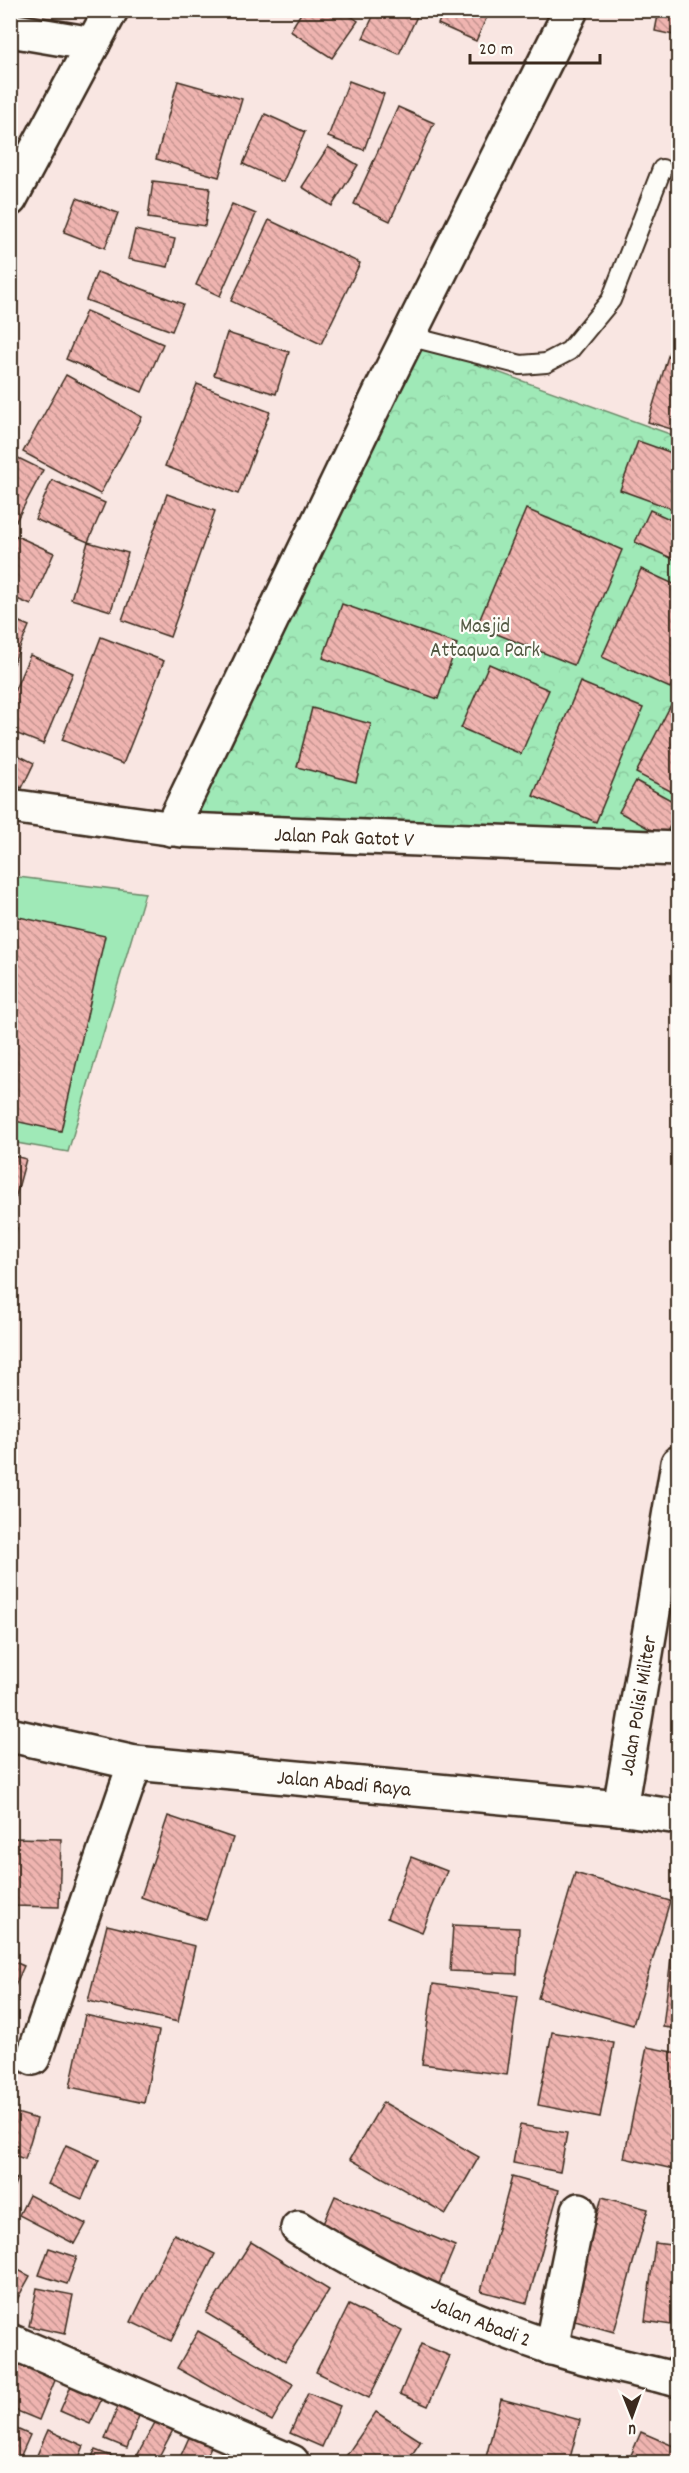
<svg xmlns="http://www.w3.org/2000/svg" width="689" height="2473" font-family="Dekko,sans-serif">
	<style>
		.grass { fill: #9fe9b7; stroke: #6d8a6a; stroke-width: 1.5 }
		.park { fill: url(#park-crowns); stroke: #6d8a6a; stroke-width: 1.5 }
		.building { fill: url(#building-back-hatch); stroke: #3b2a1e; stroke-width: 1.5 }
		.lines { fill: none; stroke-linecap: round; stroke-linejoin: round }
		.service-casing { stroke: #3b2a1e; stroke-width: 22 }
		.minor-casing { stroke: #3b2a1e; stroke-width: 38 }
		.tertiary-casing { stroke: #3b2a1e; stroke-width: 38 }
		.service { stroke: #fdfcf7; stroke-width: 18 }
		.minor { stroke: #fdfcf7; stroke-width: 33 }
		.tertiary { stroke: #fdfcf7; stroke-width: 33 }
		.labels { text-anchor: middle; stroke-width: 4.5; stroke-linejoin: round; paint-order: stroke }
		.park-label { font-size: 21px; fill: #545a44; stroke: #fdfcf7 }
		.street-label { font-size: 21px; fill: #3b2a1e; stroke: #fdfcf7 }
	</style>
	<defs>
		<pattern id="park-crowns" width="20" height="18" patternUnits="userSpaceOnUse" patternTransform="scale(1.5)"><rect width="20" height="18" fill="#9fe9b7"/><path d="M2 6a3 3 0 1 1 6 0M12 15a3 3 0 1 1 6 0" fill="none" stroke="#8ac89d"/></pattern>
		<pattern id="building-back-hatch" width="6" height="6" patternUnits="userSpaceOnUse" patternTransform="scale(1.5)"><rect width="6" height="6" fill="#efb4b0"/><path d="M-1 5l2 2M0 0l6 6M5-1l2 2" fill="none" stroke="#c3938f"/></pattern>
	</defs>
	<rect width="100%" height="100%" fill="#f9e6e2"/>
	<filter id="ink" filterUnits="userSpaceOnUse"><feTurbulence type="fractalNoise" baseFrequency=".0167" numOctaves="2"/><feDisplacementMap in="SourceGraphic" scale="12" xChannelSelector="R" yChannelSelector="G"/><feConvolveMatrix kernelMatrix="1 2 1 2 8 2 1 2 1" color-interpolation-filters="sRGB"/></filter>
	<g filter="url(#ink)">
		<polygon class="grass" points="10,876 145,893 68,1152 11,1142"/>
		<polygon class="park" points="414,342 678,437 678,839 179,819"/>
		<g class="building">
			<polygon points="303,10 342,10 358,21 332,58 290,31"/>
			<polygon points="376,10 420,10 399,54 363,38"/>
			<polygon points="444,10 490,10 476,41 438,24"/>
			<polygon points="659,10 678,10 678,36 655,31"/>
			<polygon points="178,81 242,99 219,177 156,159"/>
			<polygon points="349,81 384,94 364,150 328,137"/>
			<polygon points="398,107 434,123 390,221 354,204"/>
			<polygon points="265,114 305,132 283,182 243,164"/>
			<polygon points="328,147 358,165 332,206 302,187"/>
			<polygon points="153,181 210,188 205,226 148,218"/>
			<polygon points="77,198 118,213 105,248 64,232"/>
			<polygon points="232,204 256,214 220,296 196,285"/>
			<polygon points="269,220 360,263 321,344 231,301"/>
			<polygon points="135,230 175,239 168,267 128,259"/>
			<polygon points="97,272 183,304 172,331 86,300"/>
			<polygon points="86,311 163,344 142,392 66,359"/>
			<polygon points="678,323 678,431 648,422"/>
			<polygon points="227,333 289,352 276,394 214,375"/>
			<polygon points="66,375 142,417 100,494 23,452"/>
			<polygon points="197,384 270,412 238,494 165,466"/>
			<polygon points="638,441 678,455 678,511 620,490"/>
			<polygon points="10,454 43,470 16,521 10,518"/>
			<polygon points="52,480 105,503 88,542 35,519"/>
			<polygon points="167,494 215,511 170,637 122,620"/>
			<polygon points="526,509 622,550 574,665 477,626"/>
			<polygon points="650,510 678,523 678,561 635,542"/>
			<polygon points="10,533 54,553 31,605 10,596"/>
			<polygon points="88,542 128,553 111,611 71,599"/>
			<polygon points="641,569 678,586 678,669 670,688 602,657"/>
			<polygon points="342,604 457,644 438,699 323,658"/>
			<polygon points="10,618 29,626 10,671"/>
			<polygon points="101,637 164,661 123,764 62,740"/>
			<polygon points="30,655 73,673 43,744 10,731 10,701"/>
			<polygon points="489,664 549,690 521,754 461,728"/>
			<polygon points="580,682 643,708 596,822 533,796"/>
			<polygon points="677,693 678,693 678,795 636,773"/>
			<polygon points="312,708 371,724 356,782 297,767"/>
			<polygon points="10,751 34,763 22,788 10,783"/>
			<polygon points="636,781 678,804 678,811 664,837 619,812"/>
			<polygon points="10,915 105,936 61,1131 10,1120"/>
			<polygon points="10,1155 26,1159 13,1207 10,1206"/>
			<polygon points="10,1226 17,1228 10,1255"/>
			<polygon points="168,1816 233,1838 206,1920 141,1897"/>
			<polygon points="13,1838 61,1839 59,1907 11,1906"/>
			<polygon points="411,1857 447,1871 422,1932 387,1918"/>
			<polygon points="575,1873 670,1901 633,2025 538,1998"/>
			<polygon points="675,1922 678,1923 678,2029 663,2027"/>
			<polygon points="107,1925 195,1946 178,2022 88,2001"/>
			<polygon points="453,1925 519,1928 517,1974 450,1971"/>
			<polygon points="10,1960 24,1966 10,1997"/>
			<polygon points="433,1984 518,1996 507,2075 422,2064"/>
			<polygon points="85,2015 159,2031 144,2103 70,2087"/>
			<polygon points="552,2032 614,2043 600,2117 538,2105"/>
			<polygon points="647,2047 678,2053 678,2170 624,2158"/>
			<polygon points="383,2102 479,2157 446,2214 350,2159"/>
			<polygon points="10,2111 37,2119 25,2159 10,2154"/>
			<polygon points="520,2125 567,2133 560,2172 513,2163"/>
			<polygon points="66,2145 99,2160 82,2199 48,2184"/>
			<polygon points="10,2176 17,2179 10,2195"/>
			<polygon points="512,2177 559,2190 527,2303 481,2291"/>
			<polygon points="29,2195 86,2224 75,2244 19,2215"/>
			<polygon points="335,2196 455,2246 439,2284 319,2233"/>
			<polygon points="602,2197 648,2209 614,2332 568,2319"/>
			<polygon points="174,2234 215,2254 171,2341 131,2322"/>
			<polygon points="251,2242 329,2290 285,2361 206,2313"/>
			<polygon points="655,2243 678,2246 678,2326 645,2321"/>
			<polygon points="49,2248 77,2257 67,2284 39,2275"/>
			<polygon points="10,2266 30,2276 10,2312"/>
			<polygon points="37,2288 73,2295 65,2334 29,2326"/>
			<polygon points="349,2305 402,2331 369,2398 316,2372"/>
			<polygon points="198,2331 293,2384 272,2421 177,2368"/>
			<polygon points="421,2344 450,2356 428,2406 400,2394"/>
			<polygon points="13,2361 56,2378 39,2420 10,2408 10,2366"/>
			<polygon points="74,2379 105,2392 90,2424 60,2411"/>
			<polygon points="308,2393 340,2406 322,2447 290,2433"/>
			<polygon points="501,2399 580,2420 569,2462 492,2462 485,2461"/>
			<polygon points="119,2404 140,2413 127,2448 105,2439"/>
			<polygon points="376,2412 421,2441 407,2462 342,2462"/>
			<polygon points="157,2419 174,2428 156,2462 148,2462 137,2456"/>
			<polygon points="195,2424 217,2433 204,2462 178,2462"/>
			<polygon points="10,2426 30,2435 18,2462 10,2462"/>
			<polygon points="48,2430 84,2446 77,2462 34,2462"/>
			<polygon points="641,2432 678,2448 678,2462 628,2462"/>
			<polygon points="95,2450 116,2458 114,2462 90,2462"/>
			<polygon points="224,2452 252,2462 220,2462"/>
		</g>
		<g class="lines">
			<defs>
				<polyline id="service" points="408,336 521,365 546,363 569,351 611,300 662,169"/>
				<g id="minor">
					<polyline points="10,30 93,44"/>
					<path id="s1" d="M10 806 182 830 678 849"/>
					<polyline points="171,829 383,387 571,10"/>
					<path id="s2" d="M10 1735 135 1763 620 1808 678 1817"/>
					<path id="s3" d="M620 1808 678 1463"/>
					<polyline points="33,2058 135,1763"/>
					<path id="s4" d="M298 2228C376 2278 462 2317 550 2347 591 2361 636 2369 678 2380"/>
					<polyline points="10,2341 292,2462"/>
					<polyline points="551,2348 579,2210"/>
				</g>
				<polyline id="tertiary" points="10,199 111,10"/>
			</defs>
			<use href="#service" class="service-casing"/>
			<use href="#minor" class="minor-casing"/>
			<use href="#tertiary" class="tertiary-casing"/>
			<use href="#service" class="service"/>
			<use href="#minor" class="minor"/>
			<use href="#tertiary" class="tertiary"/>
		</g>
	</g>
	<g class="labels">
		<g class="park-label">
			<text x="485" y="632">Masjid<tspan x="485" dy="24">Attaqwa Park</tspan></text>
		</g>
		<g class="street-label">
			<text dy="7" stroke="none"><textPath href="#s1" startOffset="336">Jalan Pak Gatot V</textPath></text>
			<text dy="7" stroke="none"><textPath href="#s3" startOffset="104">Jalan Polisi Militer</textPath></text>
			<text dy="7" stroke="none"><textPath href="#s2" startOffset="338">Jalan Abadi Raya</textPath></text>
			<text dy="7" stroke="none"><textPath href="#s4" startOffset="206">Jalan Abadi 2</textPath></text>
		</g>
	</g>
	<rect width="689" height="2473" fill="none" stroke="#fdfcf7" stroke-width="36"/>
	<rect x="18" y="18" width="653" height="2437" fill="none" stroke="#3b2a1e" stroke-width="2" filter="url(#ink)"/>
	<g transform="translate(632 2416) rotate(179)" stroke="#fdfcf7" stroke-width="4.5" paint-order="stroke">
	<path d="M0-4.5L10 22L0 15L-10 22Z" fill="#3b2a1e"/>
	<text y="-9" font-size="16" font-weight="bold" text-anchor="middle" fill="#3b2a1e">U</text>
	</g>
	<path d="M470 54v9h130v-9" fill="none" stroke="#3b2a1e" stroke-width="3"/>
	<text x="479" y="54" font-size="18" fill="#3b2a1e" stroke="#fdfcf7" stroke-width="4.5" paint-order="stroke">20 m</text>
</svg>
